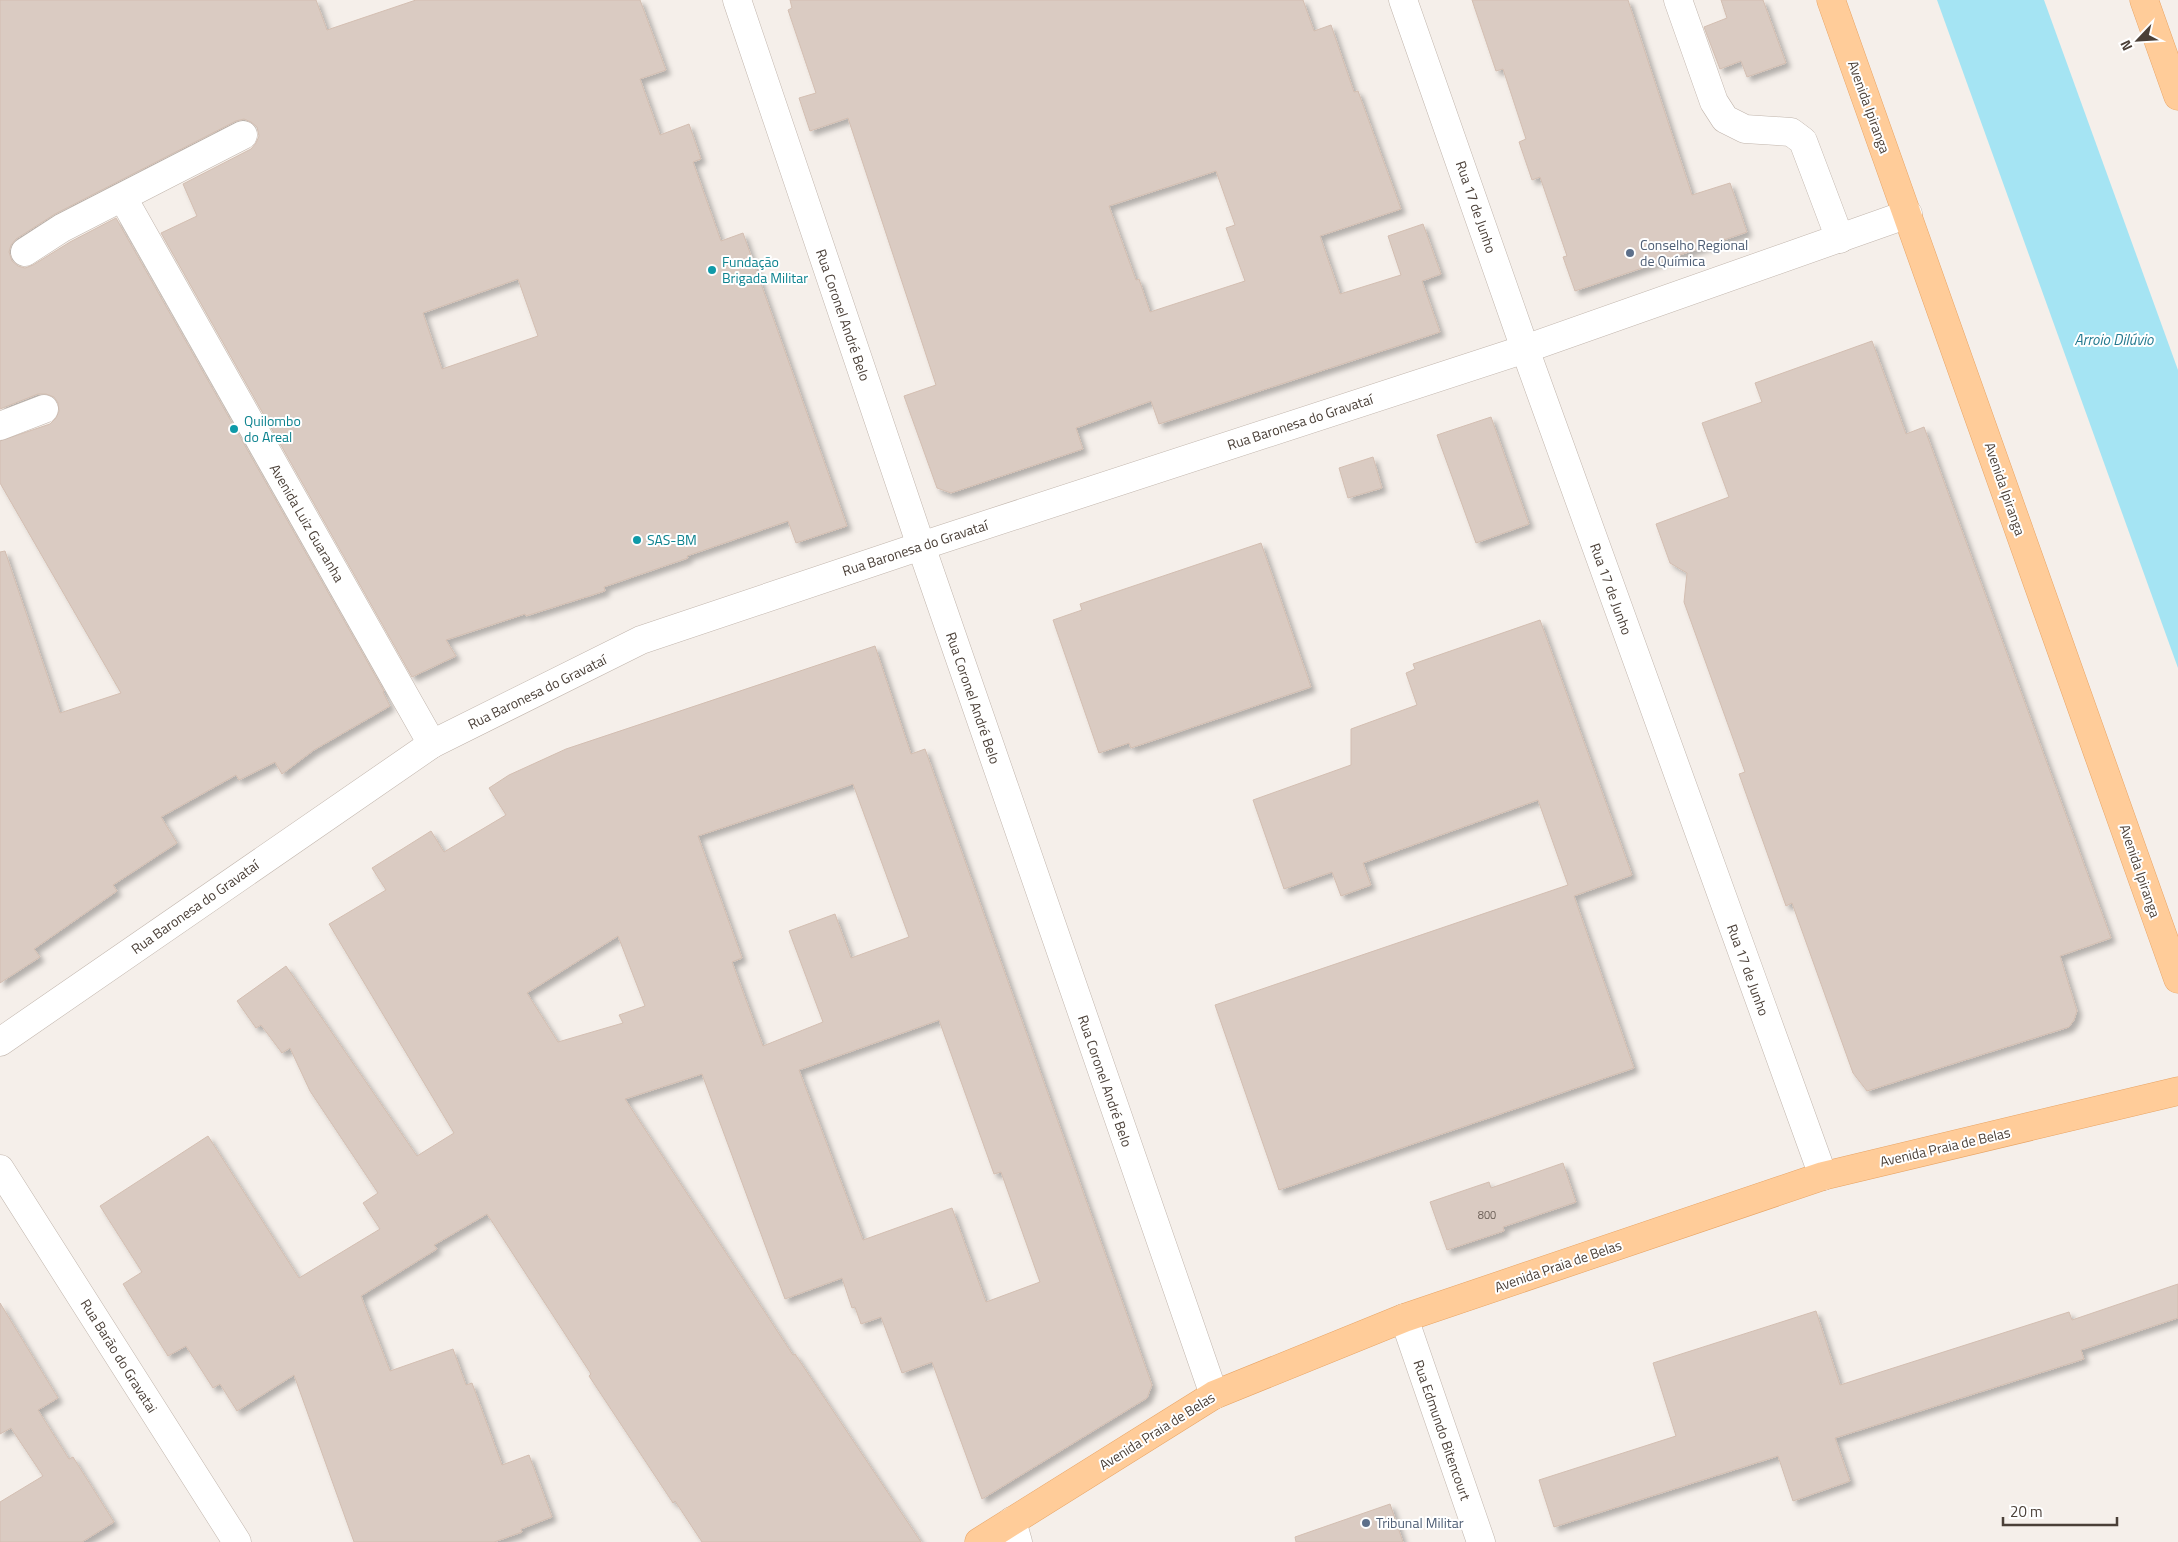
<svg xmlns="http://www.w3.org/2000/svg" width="2178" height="1542" font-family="'Titillium Web',sans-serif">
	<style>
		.water { fill: #a5e4f3 }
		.building { fill: #dacbc2; stroke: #d3beb1; fill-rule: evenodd; filter: url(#shadow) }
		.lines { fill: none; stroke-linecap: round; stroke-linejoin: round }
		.minor-casing { stroke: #c1b5ac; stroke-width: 29 }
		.major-casing { stroke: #e8a465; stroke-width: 29 }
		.minor { stroke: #fff; stroke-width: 28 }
		.major { stroke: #fc9; stroke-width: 28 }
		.service-dot { fill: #5c6f8a; stroke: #fff; stroke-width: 2 }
		.culture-dot { fill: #0f9aa8; stroke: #fff; stroke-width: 2 }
		.labels { text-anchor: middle; stroke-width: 4; stroke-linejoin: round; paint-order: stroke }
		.number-label { font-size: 11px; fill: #6e625a }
		.street-label { font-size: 14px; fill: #4a3f37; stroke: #fff }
		.service-label { font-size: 14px; fill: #4e5e75; stroke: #fff; text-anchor: start }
		.culture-label { font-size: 14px; fill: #0d838f; stroke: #fff; text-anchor: start }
		.water-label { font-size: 15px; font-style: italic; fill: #247a90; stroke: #fff }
	</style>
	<defs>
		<filter id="shadow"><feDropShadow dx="4.5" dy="4.5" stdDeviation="2.5" flood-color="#0004"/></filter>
	</defs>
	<rect width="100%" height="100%" fill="#f5efea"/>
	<polygon class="water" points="1937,0 2044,0 2178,370 2178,668"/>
	<g class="building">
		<path d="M0 0H316L327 30 416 0H640L666 70 640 79 660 135 689 124 701 159 693 162 721 241 743 233 847 526 796 543 788 521 687 556 688 558 604 587 605 591 526 616 525 614 446 640 456 656 412 677 161 233 197 216 183 184 251 149 256 143 259 136 257 127 251 122 244 119 236 121 55 214 16 239 11 245 9 252 12 261 18 266 25 268 33 265 70 242 116 218 384 691 383 692 390 706 314 750 282 774 275 762 239 780 236 775 161 817 177 843 113 885 117 891 34 949 40 957 0 983V552L5 551 60 713 121 693 0 483V441L50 424 56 418 59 411 58 403 54 397 46 394H38L0 409ZM518 279 538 336 442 369 423 313Z"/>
		<path d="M790 0H1303L1314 31 1331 25 1354 92 1358 91 1401 209 1320 236 1340 294 1401 275 1388 236 1423 224 1441 274 1422 281 1440 332 1159 424 1151 401 1076 428 1083 449 951 493 937 488 904 396 936 385 848 118 810 131 799 98 816 93 788 10 792 8ZM1216 171 1235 225 1226 228 1245 281 1150 312 1139 279 1136 280 1109 206Z"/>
		<polygon points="1472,0 1628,0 1692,195 1730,183 1747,232 1575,291 1563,257 1567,256 1540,177 1532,180 1519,142 1526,139 1503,69 1496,71"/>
		<polygon points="1721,0 1763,0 1786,63 1747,77 1741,61 1720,69 1704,27 1727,18"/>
		<polygon points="1872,341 1906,434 1924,427 2111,938 2060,956 2077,1011 2074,1020 2069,1027 1867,1091 1853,1073 1792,903 1786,906 1739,774 1745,772 1684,602 1687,573 1670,563 1656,524 1729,497 1702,423 1762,402 1755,383"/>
		<polygon points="1491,417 1529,524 1476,543 1437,435"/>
		<polygon points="1373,457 1382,488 1348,498 1339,468"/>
		<polygon points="1261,543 1311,687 1131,748 1129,743 1099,753 1053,620 1082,610 1080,604"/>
		<polygon points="1540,620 1632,875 1574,896 1634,1068 1279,1190 1215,1005 1568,885 1538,800 1363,863 1371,885 1341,896 1332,872 1284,889 1253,800 1351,765 1351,729 1417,705 1406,673 1415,669 1413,664"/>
		<path d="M875 646 911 754 925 749 1152 1385 1147 1398 982 1499 932 1362 902 1373 881 1317 861 1324 855 1307 852 1308 842 1278 785 1299 702 1074 625 1099 793 1355 795 1354 921 1542H702L675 1501 673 1503 589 1376 591 1374 487 1214 434 1245 437 1249 361 1296 390 1371 453 1349 466 1385 472 1383 502 1465 529 1455 552 1517 521 1529 522 1532 494 1542H354L294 1375 237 1411 220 1384 213 1388 186 1346 168 1356 123 1284 142 1272 100 1206 208 1136 299 1278 380 1229 363 1203 378 1193 310 1091 290 1048 282 1053 261 1025 256 1028 237 1001 286 966 417 1156 454 1133 329 924 386 890 372 868 431 831 444 852 506 815 489 788 509 775 566 749ZM853 784 909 937 851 958 835 914 789 931 823 1022 763 1046 732 962 742 958 698 836ZM618 936 645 1006 619 1015 623 1023 558 1042 527 993ZM939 1020 994 1174 1001 1172 1040 1282 986 1302 952 1208 863 1240 799 1070Z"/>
		<polygon points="1563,1163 1576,1202 1503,1227 1504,1231 1447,1250 1430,1202 1489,1182 1491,1188"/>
		<polygon points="2178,1284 2178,1318 2081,1350 2084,1359 1835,1438 1850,1481 1793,1501 1778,1456 1554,1527 1539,1480 1676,1436 1653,1363 1816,1311 1840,1385 2069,1312 2072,1320"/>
		<polygon points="0,1303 58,1398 38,1410 69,1459 73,1457 114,1522 82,1542 0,1542 0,1502 43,1476 11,1428 0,1434"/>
		<polygon points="1390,1504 1403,1542 1296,1542 1295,1537"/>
	</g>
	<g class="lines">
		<defs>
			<g id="minor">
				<polyline points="737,0 921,546 1214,1395"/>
				<polyline points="1403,0 1525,349 1823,1176"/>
				<polyline points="1678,0 1714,102 1725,119 1745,129 1791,132 1803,141 1840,239"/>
				<polyline points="123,198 432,744"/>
				<polyline points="25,252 62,228 243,135"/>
				<polyline points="0,426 44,409"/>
				<polyline points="0,1042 432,744 641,640 921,546 1525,349 1908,214"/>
				<polyline points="0,1169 237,1542"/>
				<polyline points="1404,1318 1481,1542"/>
				<polyline points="1012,1521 1018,1542"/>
			</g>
			<g id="major">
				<polyline points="1831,0 2178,979"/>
				<polyline points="2144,0 2178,96"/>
				<polyline points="979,1542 1214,1395 1404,1318 1823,1176 2178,1091"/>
			</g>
		</defs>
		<use href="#minor" class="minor-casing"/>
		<use href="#major" class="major-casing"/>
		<use href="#minor" class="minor"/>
		<use href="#major" class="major"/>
	</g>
	<g class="service-dot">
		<circle cx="1630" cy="253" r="5"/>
		<circle cx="1366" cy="1523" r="5"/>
	</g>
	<g class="culture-dot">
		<circle cx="712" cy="270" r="5"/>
		<circle cx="234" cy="429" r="5"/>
		<circle cx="637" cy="540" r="5"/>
	</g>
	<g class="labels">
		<g class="number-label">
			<text x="1487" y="1219">800</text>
		</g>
		<g class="street-label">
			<text transform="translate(1869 107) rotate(70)" y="5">Avenida Ipiranga</text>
			<text transform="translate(1476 207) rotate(71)" y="5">Rua 17 de Junho</text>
			<text transform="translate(843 315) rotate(71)" y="5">Rua Coronel André Belo</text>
			<text transform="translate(1300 422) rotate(-18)" y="5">Rua Baronesa do Gravataí</text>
			<text transform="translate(2005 489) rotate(71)" y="5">Avenida Ipiranga</text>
			<text transform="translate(307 523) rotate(60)" y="5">Avenida Luiz Guaranha</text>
			<text transform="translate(915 548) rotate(-18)" y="5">Rua Baronesa do Gravataí</text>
			<text transform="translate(1611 589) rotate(70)" y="5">Rua 17 de Junho</text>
			<text transform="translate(537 692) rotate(-26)" y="5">Rua Baronesa do Gravataí</text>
			<text transform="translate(973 698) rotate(71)" y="5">Rua Coronel André Belo</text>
			<text transform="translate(2140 871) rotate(71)" y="5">Avenida Ipiranga</text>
			<text transform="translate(195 907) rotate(-35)" y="5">Rua Baronesa do Gravataí</text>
			<text transform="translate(1748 970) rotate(70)" y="5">Rua 17 de Junho</text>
			<text transform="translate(1105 1081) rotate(71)" y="5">Rua Coronel André Belo</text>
			<text transform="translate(1945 1147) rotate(-13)" y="5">Avenida Praia de Belas</text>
			<text transform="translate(1558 1266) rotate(-19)" y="5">Avenida Praia de Belas</text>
			<text transform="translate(119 1356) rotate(58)" y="5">Rua Barão do Gravatai</text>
			<text transform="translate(1442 1430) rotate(71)" y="5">Rua Edmundo Bitencourt</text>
			<text transform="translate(1157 1431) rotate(-32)" y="5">Avenida Praia de Belas</text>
		</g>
		<g class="service-label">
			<text x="1640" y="250">Conselho Regional<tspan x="1640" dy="16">de Química</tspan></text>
			<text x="1376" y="1528">Tribunal Militar</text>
		</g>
		<g class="culture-label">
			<text x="722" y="267">Fundação<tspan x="722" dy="16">Brigada Militar</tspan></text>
			<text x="244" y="426">Quilombo<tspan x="244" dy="16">do Areal</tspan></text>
			<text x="647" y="545">SAS-BM</text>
		</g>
		<g class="water-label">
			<text x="2114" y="345">Arroio Dilúvio</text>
		</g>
	</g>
	<g transform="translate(2138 40) rotate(245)" stroke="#ffffff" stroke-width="4" paint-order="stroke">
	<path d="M0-4L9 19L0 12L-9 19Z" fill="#4a3f37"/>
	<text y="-8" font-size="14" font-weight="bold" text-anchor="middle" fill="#4a3f37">N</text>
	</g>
	<path d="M2003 1517v8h114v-8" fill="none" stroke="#4a3f37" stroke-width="2.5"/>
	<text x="2010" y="1517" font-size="15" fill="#4a3f37" stroke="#ffffff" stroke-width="4" paint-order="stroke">20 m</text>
</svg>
